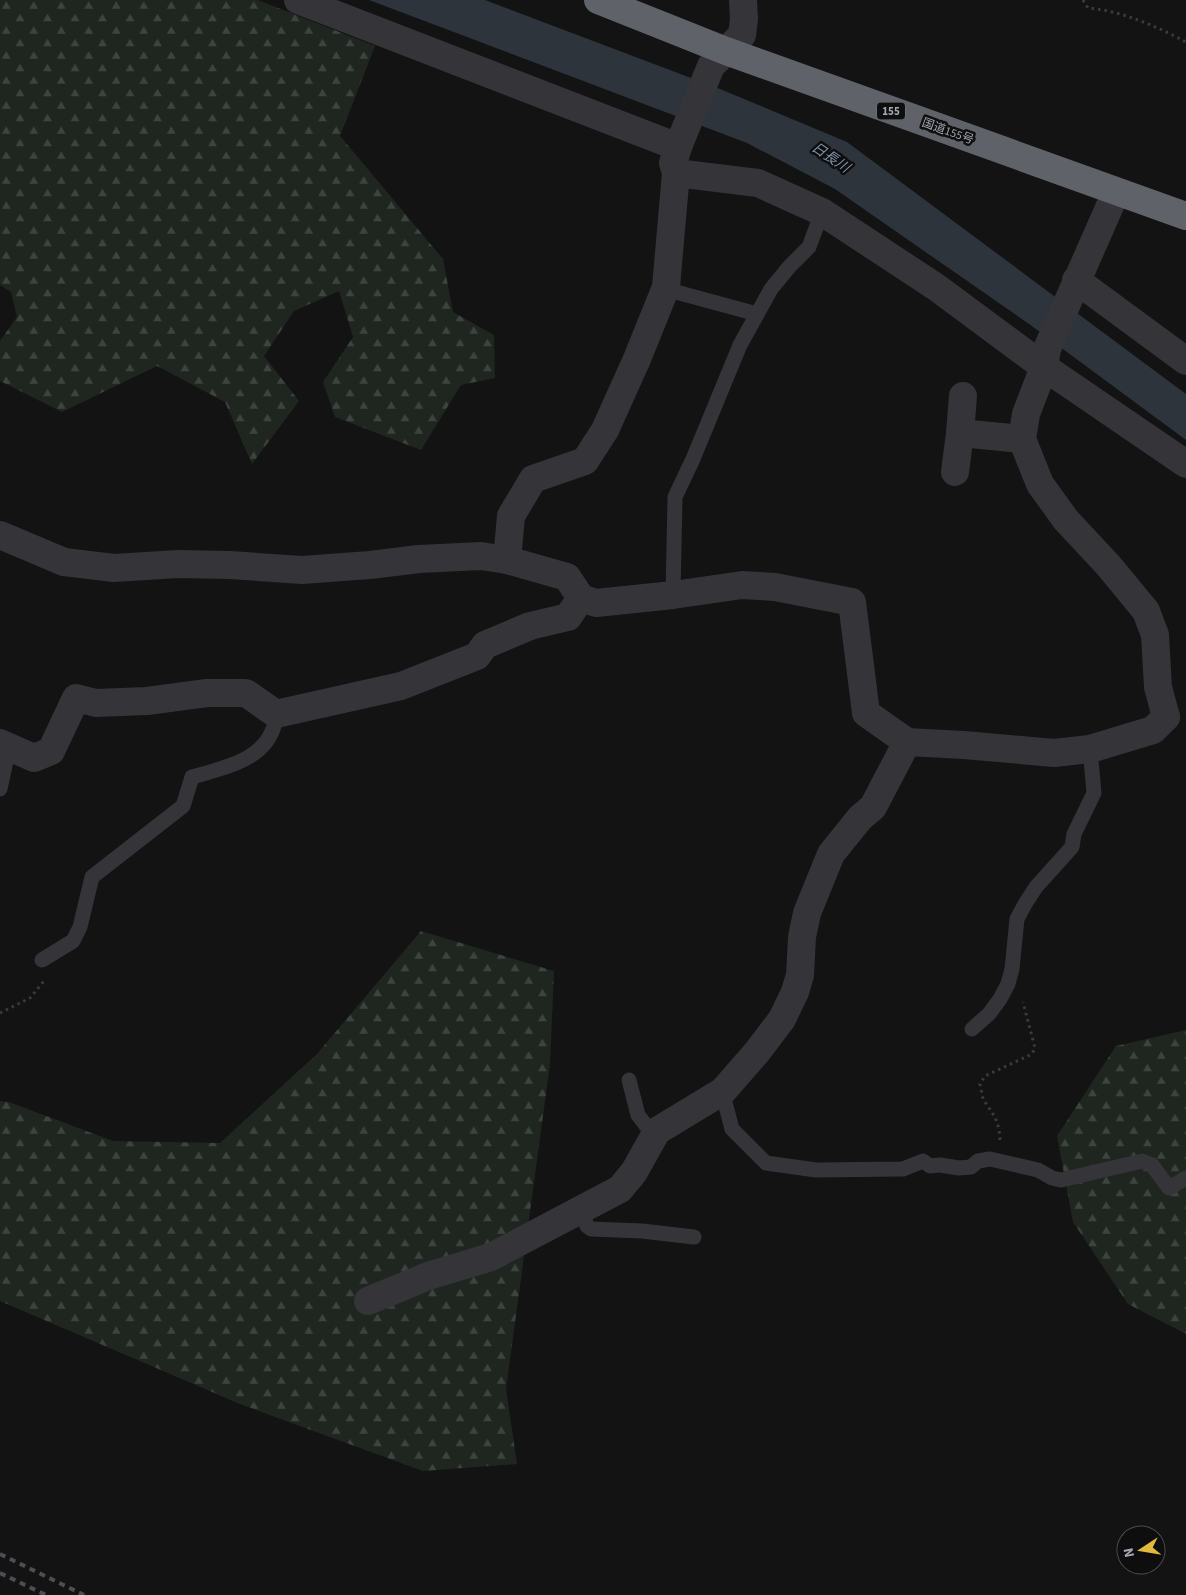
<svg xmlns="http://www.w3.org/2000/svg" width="1186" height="1595" font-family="'Source Sans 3','Noto Sans JP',sans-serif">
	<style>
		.forest { fill: url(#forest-firs) }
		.water { fill: #2d343b }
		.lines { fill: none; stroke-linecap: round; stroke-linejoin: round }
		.path { stroke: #3a3b40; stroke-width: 3; stroke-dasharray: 2.5 4; stroke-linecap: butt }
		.lane { stroke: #343439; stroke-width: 15 }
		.street { stroke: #343439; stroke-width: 28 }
		.highway { stroke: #606269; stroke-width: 28 }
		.rail { stroke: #4d4e53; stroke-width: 4; stroke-dasharray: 6 5; stroke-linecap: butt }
		.labels { text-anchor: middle; stroke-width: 5; stroke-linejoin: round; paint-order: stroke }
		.shield { fill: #0e0e0f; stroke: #787a82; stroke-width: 1 }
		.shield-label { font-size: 11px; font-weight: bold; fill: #a5a8b3 }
		.street-label { font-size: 12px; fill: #a5a8b3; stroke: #0e0e0f }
		.water-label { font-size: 14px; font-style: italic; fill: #7f93ac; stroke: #0e0e0f }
	</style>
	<defs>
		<pattern id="forest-firs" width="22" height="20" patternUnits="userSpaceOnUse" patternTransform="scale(1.25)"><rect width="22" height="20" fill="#1f2620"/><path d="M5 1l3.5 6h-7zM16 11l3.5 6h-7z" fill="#3d433e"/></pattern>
	</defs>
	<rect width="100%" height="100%" fill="#131314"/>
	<g class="forest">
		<polygon points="0,0 258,0 375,46 340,136 443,259 453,312 494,335 495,378 461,385 421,450 335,417 323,382 353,337 339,291 294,311 264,356 299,401 252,464 225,402 157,366 62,412 0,381 0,341 17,317 11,292 0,285"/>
		<polygon points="421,931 554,971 550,1064 506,1389 517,1464 423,1471 240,1404 0,1301 0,1101 9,1102 113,1141 220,1143 317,1054"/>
		<polygon points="1186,1030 1186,1334 1128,1304 1073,1222 1057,1136 1116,1046"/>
	</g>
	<polygon class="water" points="369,0 485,0 720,89 847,142 1186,394 1186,440 1029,324 835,189 747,143"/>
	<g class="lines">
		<g class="path">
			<path d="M1083 0 1088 8C1122 11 1156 26 1186 42"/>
			<polyline points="0,1013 30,998 44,981"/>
			<polyline points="1000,1140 999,1129 995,1117 983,1099 980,1084 985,1076 1032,1054 1035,1048 1023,1002"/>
		</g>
		<g class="lane">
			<polyline points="665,289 757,314"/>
			<polyline points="673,595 675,497 693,459 740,345 771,289 789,267 809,247 822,212"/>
			<polyline points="0,789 9,747"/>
			<path d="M42 960 73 941 80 927 92 877 183 806 192 777C220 769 262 761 273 729 275 725 275 719 276 714"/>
			<polyline points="972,1029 989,1014 1000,999 1008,984 1012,969 1017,919 1025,904 1036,887 1072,847 1074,834 1094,793 1090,749"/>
			<polyline points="629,1080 638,1115 654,1136"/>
			<polyline points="722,1091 732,1129 766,1163 816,1170 903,1169 923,1161 930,1166 940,1165 959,1168 971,1167 978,1161 990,1159 1038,1170 1052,1178 1061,1180 1142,1161 1152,1165 1169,1188 1186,1178"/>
			<polyline points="581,1209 587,1226 591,1229 642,1231 694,1237"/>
		</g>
		<g class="street">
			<polyline points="298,0 678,147"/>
			<polyline points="676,173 758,183 822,212 936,287 1044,367 1186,464"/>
			<polyline points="1116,192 1047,349 1044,367 1026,414 1022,439 1040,484 1066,520 1108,565 1146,611 1155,635 1158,687 1166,717"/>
			<polyline points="1076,280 1186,361"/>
			<polyline points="960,433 1022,439"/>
			<polyline points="955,472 960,433 963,396"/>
			<polyline points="0,535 64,562 114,568 178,564 230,565 302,570 370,565 419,559 481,556 507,560 567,577 581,598 596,603 673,595 742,585 775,587 852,602 866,713 907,742 964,745 1054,753 1090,749 1153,730 1166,717"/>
			<polyline points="507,560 511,516 533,479 585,461 605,430 637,359 666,287 676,173 673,163 678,147 711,66 742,35 744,19 743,0"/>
			<polyline points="0,743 34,758 51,751 76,698 96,703 147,701 207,693 246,693 276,714 401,686 477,656 485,645 530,626 568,617 581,598"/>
			<polyline points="368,1301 428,1276 491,1257 620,1189 634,1172 657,1131 723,1091 757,1052 782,1019 795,992 800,975 802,937 807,913 831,854 860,818 873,807 907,742"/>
		</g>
		<polyline class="highway" points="598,0 726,51 1186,216"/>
		<g class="rail">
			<polyline points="0,1554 84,1595"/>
			<polyline points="0,1573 46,1595"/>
		</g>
	</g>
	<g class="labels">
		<rect class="shield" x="877" y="102.5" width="28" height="17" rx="4"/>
		<g class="shield-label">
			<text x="891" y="115">155</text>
		</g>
		<g class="street-label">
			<text transform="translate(948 131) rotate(20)" y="4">国道155号</text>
		</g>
		<g class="water-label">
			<text transform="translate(831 157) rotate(34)" y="5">日長川</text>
		</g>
	</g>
	<g transform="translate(1141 1550) rotate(258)"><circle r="24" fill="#0e0e0f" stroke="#4a4c51"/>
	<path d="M0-4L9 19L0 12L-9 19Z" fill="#e1b93e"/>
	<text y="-8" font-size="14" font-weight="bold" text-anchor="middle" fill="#a5a8b3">N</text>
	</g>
</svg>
